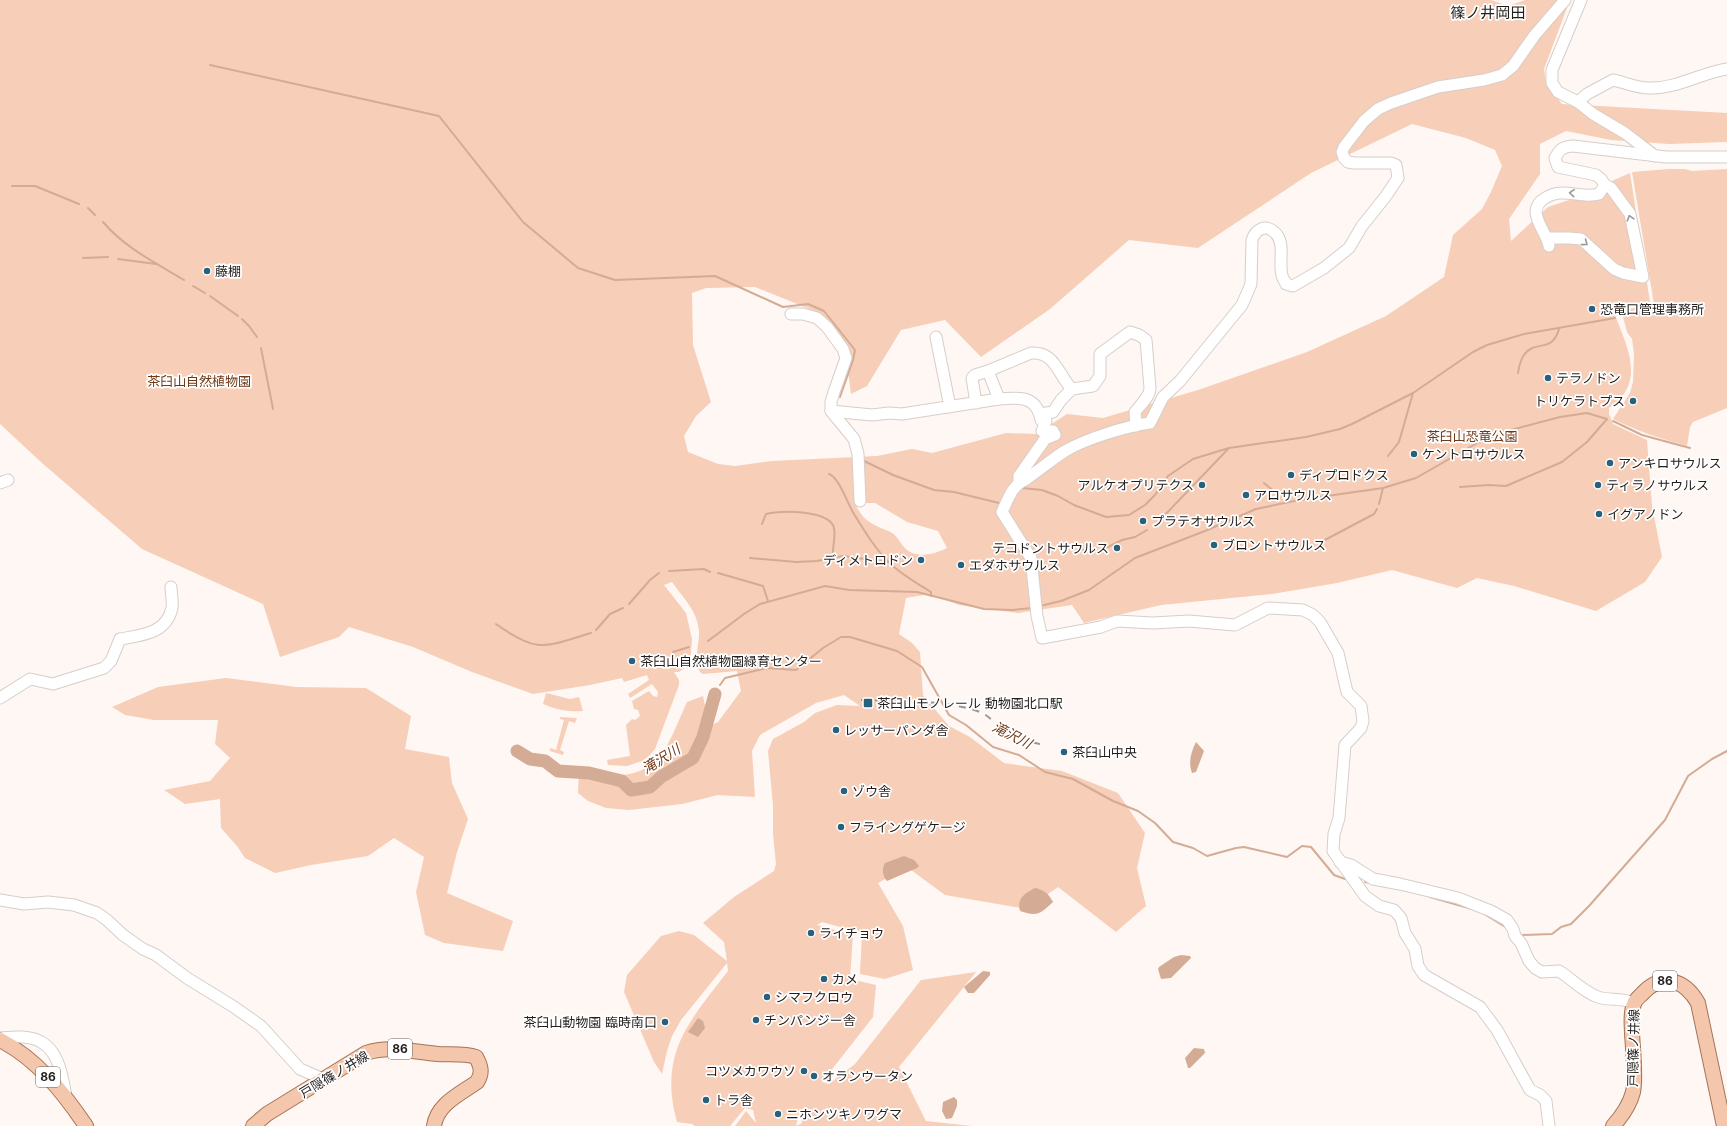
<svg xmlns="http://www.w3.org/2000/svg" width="1727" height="1126" font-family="Inter,'Noto Sans JP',sans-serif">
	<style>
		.green { fill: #f7ceb8; fill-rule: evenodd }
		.water { fill: #d4ab94 }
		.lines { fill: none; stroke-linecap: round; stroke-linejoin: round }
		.stream { stroke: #d4ab94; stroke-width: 2 }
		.river { stroke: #d4ab94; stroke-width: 13 }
		.minor-casing { stroke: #d6cec9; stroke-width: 13 }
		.major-casing { stroke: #a67356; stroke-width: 16 }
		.minor { stroke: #fff; stroke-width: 11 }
		.major { stroke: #f4c7ac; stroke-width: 14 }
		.rail { stroke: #9a9492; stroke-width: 2; stroke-dasharray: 7 7; stroke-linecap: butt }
		.oneway { stroke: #9b9a99 }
		.poi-dot { fill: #28617b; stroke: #fff; stroke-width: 1.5 }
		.labels { text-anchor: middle; stroke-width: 3.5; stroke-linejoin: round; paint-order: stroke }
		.shield { fill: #fff; stroke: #646260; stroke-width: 1 }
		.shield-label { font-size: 12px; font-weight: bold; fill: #211e1c }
		.poi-label { font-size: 13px; fill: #211e1c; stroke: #fff; text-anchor: start }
		.park-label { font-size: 13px; fill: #6e3916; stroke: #fff }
		.street-label { font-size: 13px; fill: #211e1c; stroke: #fff }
		.water-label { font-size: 14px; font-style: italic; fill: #713b19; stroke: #fff }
		.quarter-label { font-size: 15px; fill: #211e1c; stroke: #fff }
	</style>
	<rect width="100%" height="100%" fill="#fef7f4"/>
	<g class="green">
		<path d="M0 0H1491L1508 6 1525 0H1560L1567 8 1544 69 1546 83 1562 104 1727 113V142L1669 144 1611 140 1566 131 1540 144V174L1509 219 1511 241 1548 207 1569 200 1630 173 1650 302 1613 310C1626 345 1648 382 1609 408V414L1613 424 1647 440 1652 506 1662 557 1645 582 1596 611 1514 586 1477 578 1457 588 1392 570 1337 583 1272 594 1161 605 1084 623 1072 605 1018 613 959 605 930 594 906 598 899 634 912 643 920 652 923 695 949 726 970 737 1004 763 1062 771 1118 793 1145 833 1137 868 1146 906 1116 932 1058 887 1027 909 945 895 907 867 878 883 903 926 913 970 885 979 860 974 862 933 822 922 817 925 853 935 850 979 876 985 873 1017 822 1082 829 1084 855 1064 921 980 976 972 899 1067 926 1121 972 1126H796L802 1123 800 1109 796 1126H735L746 1111 756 1123 753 1110 745 1108 730 1126H695L692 1124 677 1122C658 1053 689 1022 728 971L727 963 681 1020 672 1036 667 1051 662 1074 654 1062 624 992 627 975 661 936 679 931 694 935 727 961 724 942 703 923 734 897 774 871 776 864 773 834V805L768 751 773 739 804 722 815 713 837 705 860 706 844 695 816 703 760 735 752 751 755 797 718 795 682 804 629 810 606 808 588 801 578 793 579 769C592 771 608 776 621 775 663 773 672 734 687 702L703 696 709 726 718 722 741 691 737 671 703 674C691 668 700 643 699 631 697 610 683 598 672 582L664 585 686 613 692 639 690 664 679 672H674L679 680V685L655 749 649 756 642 761 627 766 608 765 607 760 630 756 626 725 632 719 635 720 640 716 638 710 634 709 632 701 649 691 653 696 657 697 658 692 652 684 630 698 628 694 649 680 647 675 624 682 622 678 590 685 533 694 472 672 413 647 349 627 339 637 280 657 263 604 142 549 42 463 0 424ZM1412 124 1466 138 1495 150 1502 166 1491 192 1482 209 1453 235 1444 277 1386 316 1307 352 1198 390 1103 418 1067 414 1036 434 1006 433 932 453 912 449 877 456 772 461 735 466 718 464 688 452 684 436 696 416 711 402 693 345 692 293 706 288 755 287 817 312 844 341 851 394 867 386 901 330 945 320 981 357 1050 309 1129 240 1198 248 1311 173ZM855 503H875L907 522 938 531 947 548C935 554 915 560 904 547 900 542 897 536 892 533 889 531 884 529 881 528 867 522 861 517 855 503Z"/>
		<path d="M1669 169H1685L1692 171 1727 169V408L1693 422 1690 427 1687 446C1662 439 1637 431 1613 419L1630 393 1633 382 1634 354 1632 339 1627 332 1622 313 1629 309 1654 304 1632 172Z"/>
		<polygon points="226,678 296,687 366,688 411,716 405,749 449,757 452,783 468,819 457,852 447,893 513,921 503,951 444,943 425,935 416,892 424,857 394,838 368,856 311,865 275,873 245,858 237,846 221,828 220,799 185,804 164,790 210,781 230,758 215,744 218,720 154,720 125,715 112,707 158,687"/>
		<path d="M546 693 570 699 579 697 583 711C568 712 557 710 543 704Z"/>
		<polygon points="560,717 577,718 575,723 569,721 560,750 564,752 563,755 550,751 550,748 556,750 564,720 560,719"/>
	</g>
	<g class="water">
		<path d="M1196 742 1204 751 1196 772 1192 773C1188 762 1191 752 1196 742Z"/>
		<path d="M904 856 914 860 919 866 917 868 887 881C882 876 882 868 885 863Z"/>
		<path d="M1035 888C1044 890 1049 894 1053 902 1040 914 1038 917 1020 911 1017 898 1024 894 1035 888Z"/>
		<polygon points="1181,955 1190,956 1191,958 1171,978 1161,979 1158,969 1159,967 1174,957"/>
		<polygon points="983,971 990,972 990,975 974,993 968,993 964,987"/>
		<polygon points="698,1018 703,1021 705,1028 698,1037 688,1032"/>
		<polygon points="1194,1048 1204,1049 1205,1053 1190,1068 1188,1068 1185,1058"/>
		<polygon points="954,1097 957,1100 957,1106 952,1118 946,1119 942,1111 943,1102"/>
	</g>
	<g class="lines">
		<g class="stream">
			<polyline points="210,65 439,116 523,222 578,268 615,280 715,276 783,307 808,304 824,311 855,350 853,360 840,397"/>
			<polyline points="12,186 35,186 79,204"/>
			<polyline points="88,208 95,215"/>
			<path d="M103 222C125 248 156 263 184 280"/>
			<polyline points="83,258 108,257"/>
			<polyline points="118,259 156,264"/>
			<polyline points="193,286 205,293"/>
			<polyline points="210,296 238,316"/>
			<polyline points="242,319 249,326 257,337"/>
			<polyline points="261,348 273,409"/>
			<path d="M1518 373C1519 367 1520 360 1524 355 1535 339 1552 354 1559 329"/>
			<polyline points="1613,421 1642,435 1690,448"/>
			<polyline points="1388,456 1399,442 1413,393"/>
			<polyline points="862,460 893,475 934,490 954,492 999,503"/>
			<path d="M829 474C839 477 848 505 854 514 865 532 877 552 893 566 904 576 918 584 931 592V596"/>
			<polyline points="1264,483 1277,494"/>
			<polyline points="1022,488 1042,490 1058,496 1074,505 1106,517 1129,515 1145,505 1155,495 1168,476 1193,459 1229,448 1306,437 1340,429 1352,424 1413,393 1473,352 1487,345 1524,334 1615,318"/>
			<polyline points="1379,504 1383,488"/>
			<polyline points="1161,519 1229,448"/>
			<path d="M762 524 766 514C781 510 830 510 834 528 836 537 832 547 833 556"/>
			<polyline points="1321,542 1374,514 1377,509"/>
			<polyline points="1083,550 1091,552 1100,551 1122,540 1135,537 1147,530"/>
			<polyline points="750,558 796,562 817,561 843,556 888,562"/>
			<polyline points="669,571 704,569 710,572"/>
			<polyline points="718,573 763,586 768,601"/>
			<polyline points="629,604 650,580 659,573"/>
			<polyline points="1040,606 1061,601 1089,590 1135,558 1205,531 1256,509 1299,500 1383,488 1416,478 1479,442 1511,430 1560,417 1587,413 1607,419 1587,442 1562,462 1506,486 1489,485 1460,487"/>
			<path d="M496 624C538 654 544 647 591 633"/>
			<polyline points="596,630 610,614 623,608"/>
			<polyline points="708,641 744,614 760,604 825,586 849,590 917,592 984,609 1012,610 1032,608"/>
			<polyline points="673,652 689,647"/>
			<polyline points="720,685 725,678 767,668 796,670 823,648 841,637 850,637 897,651 922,667 949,715 966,725 993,747 1019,755 1045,772 1073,779 1113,801 1138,811 1155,823 1173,842 1193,848 1207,856 1236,848 1244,847 1287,857 1302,846 1311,847 1334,875 1345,879"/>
			<polyline points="1365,882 1372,883"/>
			<polyline points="1430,897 1472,909"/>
			<polyline points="1486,915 1507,928"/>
			<polyline points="1521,935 1552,934 1561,927 1571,924 1589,906 1665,820 1688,776 1712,759 1727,751"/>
		</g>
		<polyline class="river" points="517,751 530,759 545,761 558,771 589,773 622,781 631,790 650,787 661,777 693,758 703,737 715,694"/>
		<defs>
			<g id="minor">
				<polyline points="1581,0 1552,70 1552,83 1558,92 1578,102 1593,114 1625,133 1655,156"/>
				<path d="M1578 102 1587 94 1613 80C1624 82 1637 88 1649 88 1676 89 1701 73 1727 69"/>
				<path d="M1547 238H1569L1581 239 1614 269 1623 273 1643 277 1630 214 1611 188 1605 185 1601 179 1596 175 1558 167 1555 158C1560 149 1562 147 1573 146L1666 157H1727"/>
				<path d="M1549 246C1547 234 1537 225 1536 212 1536 207 1538 204 1541 201 1562 184 1579 200 1599 194L1605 185"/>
				<polyline points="791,314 803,314 817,318 827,327 843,349 846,358 834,392 831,402 831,411 854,439 858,454 860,501"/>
				<polyline points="936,337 950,407"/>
				<path d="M999 399C1020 397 1037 396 1041 420L1046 421 1042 431H1053L1055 435 1045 439 1019 476V482"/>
				<polyline points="976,403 972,378 975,375 988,371"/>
				<path d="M831 411 872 415 889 413 902 414 999 399 988 371 1031 353C1055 351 1058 375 1072 389L1093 386 1100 376V354L1130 332 1139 335 1146 340 1150 388C1150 397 1140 405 1135 412L1136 426"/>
				<polyline points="1040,414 1053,412 1061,400 1072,389"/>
				<polyline points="0,483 8,480"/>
				<path d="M0 698 30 679 53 684 104 668 111 661 120 639C142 635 166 634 172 608 173 602 171 593 171 587"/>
				<path d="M1340 862 1351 865 1373 879 1400 884 1458 898 1491 911 1507 920 1513 929 1515 936 1521 943 1529 961 1535 968 1542 972 1559 971C1572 979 1582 991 1598 997 1609 1001 1621 997 1634 1003"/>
				<polyline points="0,900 24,904 48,902 74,905 97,913 107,920 123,935 143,949 156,955 187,978 234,1007 261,1026 300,1069 323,1079"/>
				<path d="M0 1038C13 1037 29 1035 41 1042 59 1051 63 1079 66 1097"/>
				<path d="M1549 1126 1546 1101 1540 1095 1530 1090 1497 1030 1480 1007 1424 975 1418 966 1415 949 1405 933 1401 918 1394 910 1379 906 1365 896 1333 851 1334 834 1339 818 1345 745 1361 728 1363 721 1361 706 1347 692 1338 653 1320 622 1313 615 1303 610 1268 608 1235 625 1189 621 1153 623 1117 621 1101 627 1042 638 1037 616 1031 558 1002 512C1008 500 1012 485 1025 480 1038 471 1051 460 1065 451 1085 439 1127 426 1150 423L1163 397 1180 381 1242 305 1251 284 1252 240C1254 234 1256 231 1261 229 1266 227 1269 228 1273 231 1287 241 1278 261 1282 275 1282 278 1285 281 1286 284L1293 286 1324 268 1349 248 1362 226 1386 196 1398 178 1396 165 1391 163H1354L1348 162 1344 158 1342 152 1344 147 1364 121 1378 109 1391 103 1438 87 1484 80 1502 75 1513 66 1534 36 1565 0"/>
			</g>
			<g id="major">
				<path d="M0 1040C37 1059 63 1092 86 1126"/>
				<path d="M253 1126 267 1114 366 1053C390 1045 413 1052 438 1054 450 1055 464 1053 476 1057 481 1066 483 1073 477 1082 460 1094 437 1104 434 1126"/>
				<path d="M1613 1126C1622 1116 1630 1104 1633 1092 1636 1078 1633 1049 1632 1034 1632 1025 1630 1013 1634 1004 1635 1000 1639 997 1642 994 1662 972 1685 980 1698 1003L1724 1126"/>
			</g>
		</defs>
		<use href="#minor" class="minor-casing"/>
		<use href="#major" class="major-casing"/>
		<use href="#minor" class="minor"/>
		<use href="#major" class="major"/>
		<path class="rail" d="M861 700C894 701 953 700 982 713 989 716 993 722 999 726 1014 736 1025 740 1043 745"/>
	</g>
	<defs><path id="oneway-chevron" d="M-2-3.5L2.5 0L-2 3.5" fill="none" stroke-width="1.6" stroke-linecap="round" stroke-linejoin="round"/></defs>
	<g class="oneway">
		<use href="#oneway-chevron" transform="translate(1572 193) rotate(-175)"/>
		<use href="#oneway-chevron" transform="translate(1630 218) rotate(-107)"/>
		<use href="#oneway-chevron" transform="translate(1585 243) rotate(37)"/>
	</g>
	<g class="poi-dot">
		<circle cx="207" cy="271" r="4"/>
		<circle cx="1592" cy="309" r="4"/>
		<circle cx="1548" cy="378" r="4"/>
		<circle cx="1633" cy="401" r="4"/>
		<circle cx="1414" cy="454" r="4"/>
		<circle cx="1610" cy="463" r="4"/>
		<circle cx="1291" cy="475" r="4"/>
		<circle cx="1202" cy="485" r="4"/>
		<circle cx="1598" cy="485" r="4"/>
		<circle cx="1246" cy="495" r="4"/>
		<circle cx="1599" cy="514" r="4"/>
		<circle cx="1143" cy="521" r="4"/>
		<circle cx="1214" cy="545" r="4"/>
		<circle cx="1117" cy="548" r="4"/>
		<circle cx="921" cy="560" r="4"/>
		<circle cx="961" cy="565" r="4"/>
		<circle cx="632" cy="661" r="4"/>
		<rect x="863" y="698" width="10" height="10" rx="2"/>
		<circle cx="836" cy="730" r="4"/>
		<circle cx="1064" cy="752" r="4"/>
		<circle cx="844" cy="791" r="4"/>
		<circle cx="841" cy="827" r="4"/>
		<circle cx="811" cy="933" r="4"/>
		<circle cx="824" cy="979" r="4"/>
		<circle cx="767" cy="997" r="4"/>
		<circle cx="756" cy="1020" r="4"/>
		<circle cx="665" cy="1022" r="4"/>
		<circle cx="804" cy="1071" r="4"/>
		<circle cx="814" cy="1076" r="4"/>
		<circle cx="706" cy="1100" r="4"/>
		<circle cx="778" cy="1114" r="4"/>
	</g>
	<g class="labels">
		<g class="shield">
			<rect x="1653" y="971" width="24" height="20" rx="3"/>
			<rect x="388" y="1039" width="24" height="20" rx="3"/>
			<rect x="36" y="1067" width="24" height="20" rx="3"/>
		</g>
		<g class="shield-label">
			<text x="1665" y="985">86</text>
			<text x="400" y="1053">86</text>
			<text x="48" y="1081">86</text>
		</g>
		<g class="poi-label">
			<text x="215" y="276">藤棚</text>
			<text x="1600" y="314">恐竜口管理事務所</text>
			<text x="1556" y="383">テラノドン</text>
			<text x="1625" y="406" text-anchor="end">トリケラトプス</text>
			<text x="1422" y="459">ケントロサウルス</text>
			<text x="1618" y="468">アンキロサウルス</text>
			<text x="1299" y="480">ディプロドクス</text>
			<text x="1194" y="490" text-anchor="end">アルケオプリテクス</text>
			<text x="1606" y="490">ティラノサウルス</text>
			<text x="1254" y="500">アロサウルス</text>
			<text x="1607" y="519">イグアノドン</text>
			<text x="1151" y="526">プラテオサウルス</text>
			<text x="1222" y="550">ブロントサウルス</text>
			<text x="1109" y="553" text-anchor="end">テコドントサウルス</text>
			<text x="913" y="565" text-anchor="end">ディメトロドン</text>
			<text x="969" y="570">エダホサウルス</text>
			<text x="640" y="666">茶臼山自然植物園緑育センター</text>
			<text x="877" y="708">茶臼山モノレール 動物園北口駅</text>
			<text x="844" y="735">レッサーパンダ舎</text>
			<text x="1072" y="757">茶臼山中央</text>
			<text x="852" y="796">ゾウ舎</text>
			<text x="849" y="832">フライングゲケージ</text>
			<text x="819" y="938">ライチョウ</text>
			<text x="832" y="984">カメ</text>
			<text x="775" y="1002">シマフクロウ</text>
			<text x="764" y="1025">チンパンジー舎</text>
			<text x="657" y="1027" text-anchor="end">茶臼山動物園 臨時南口</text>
			<text x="796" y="1076" text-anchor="end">コツメカワウソ</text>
			<text x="822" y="1081">オランウータン</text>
			<text x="714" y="1105">トラ舎</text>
			<text x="786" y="1119">ニホンツキノワグマ</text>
		</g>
		<g class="park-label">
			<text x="199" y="386">茶臼山自然植物園</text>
			<text x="1472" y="441">茶臼山恐竜公園</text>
		</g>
		<g class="street-label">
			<text transform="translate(1633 1048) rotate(-89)" y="5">戸隠篠ノ井線</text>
			<text transform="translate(334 1074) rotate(-31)" y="5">戸隠篠ノ井線</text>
		</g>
		<g class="water-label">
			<text transform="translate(1012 735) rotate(27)" y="5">滝沢川</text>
			<text transform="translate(661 759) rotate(-32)" y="5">滝沢川</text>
		</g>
		<g class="quarter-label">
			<text x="1488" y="18">篠ノ井岡田</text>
		</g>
	</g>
</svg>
